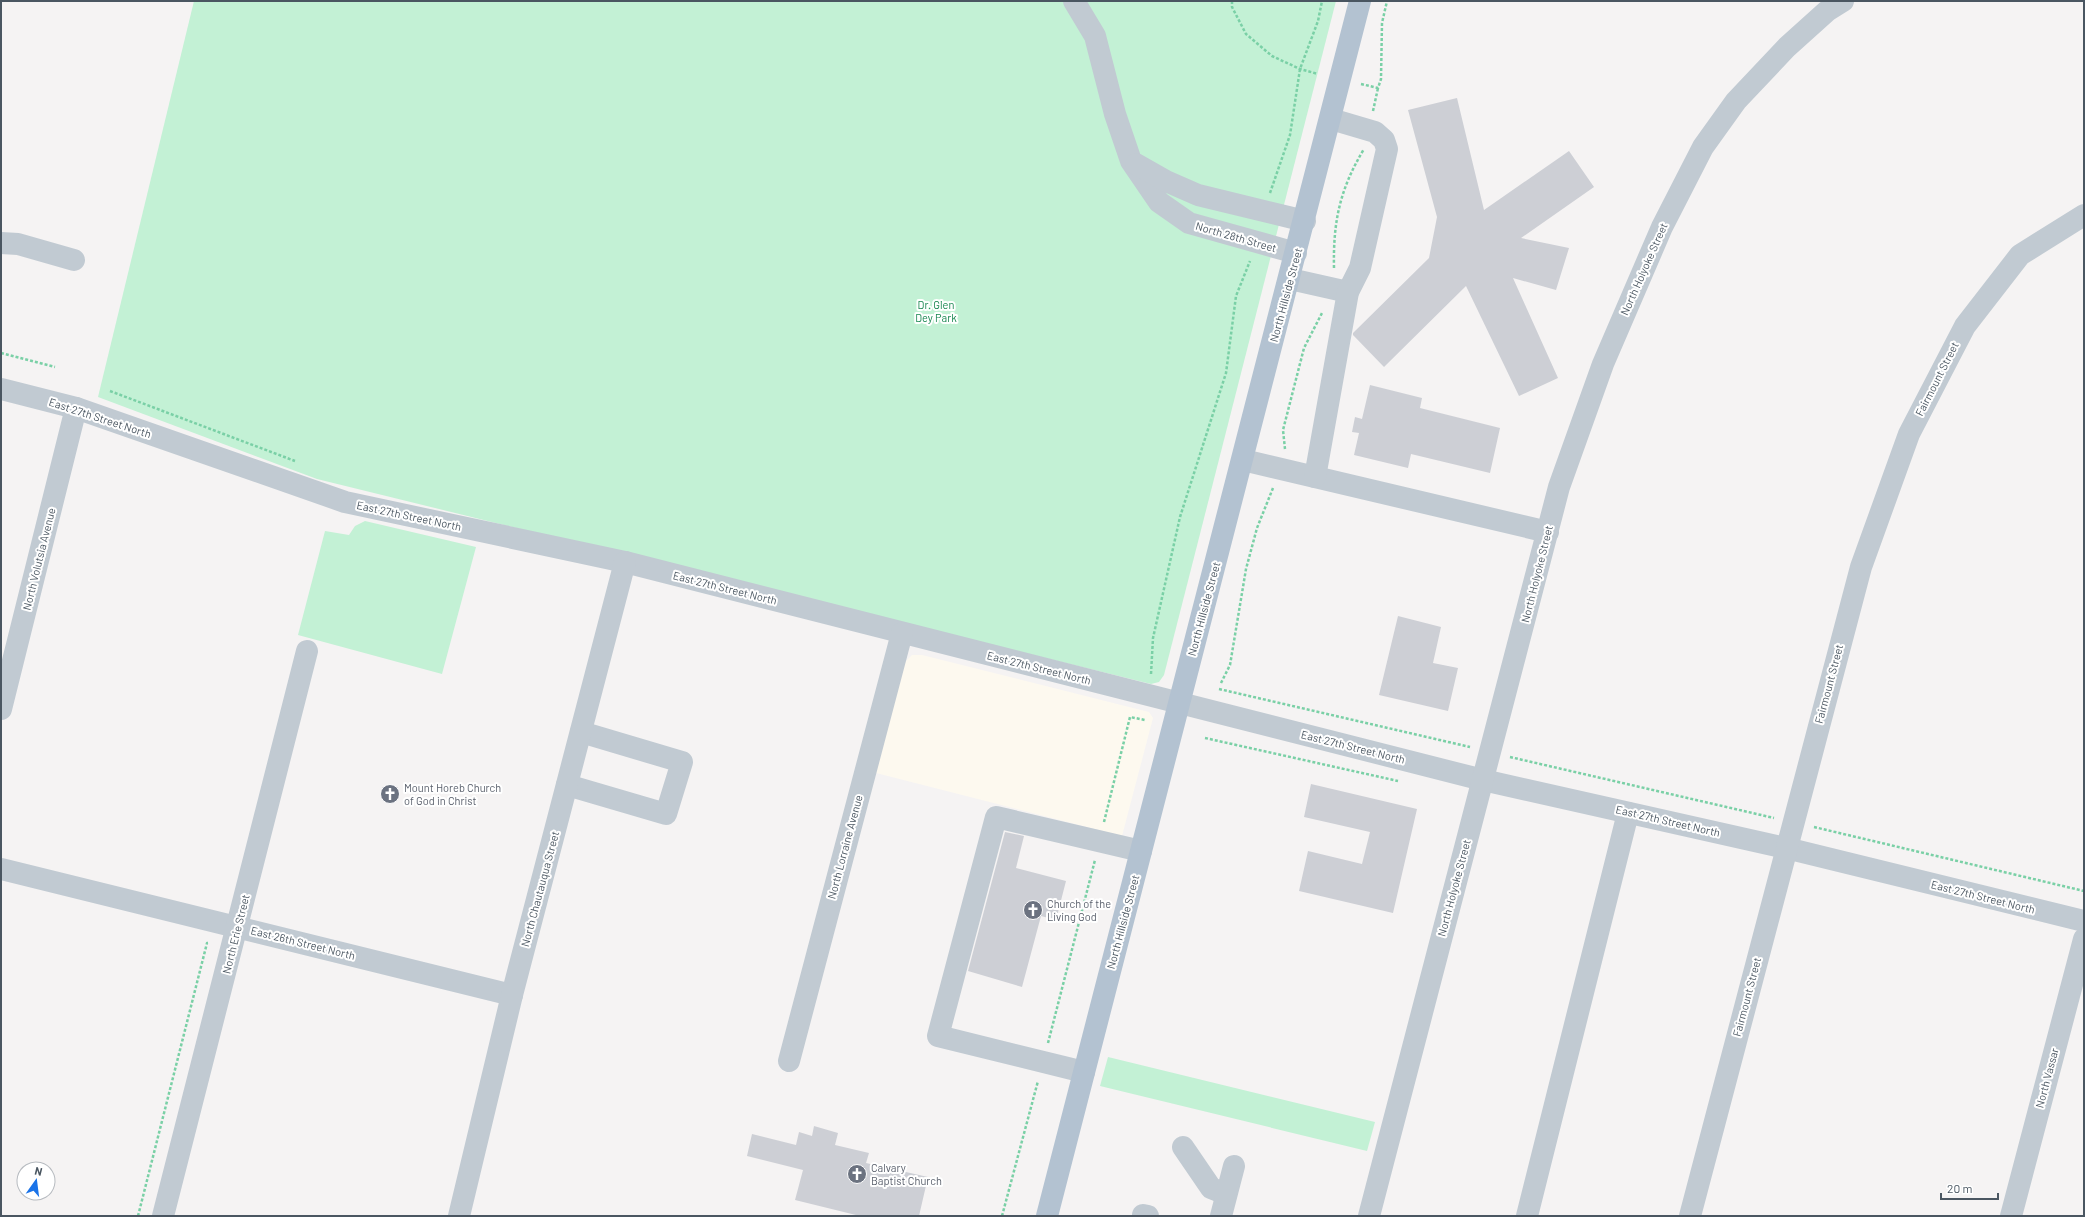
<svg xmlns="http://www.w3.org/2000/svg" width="2085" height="1217" font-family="Barlow,sans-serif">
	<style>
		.commercial { fill: #fdf9ef }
		.green { fill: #c3f1d5 }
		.building { fill: #cdcfd5 }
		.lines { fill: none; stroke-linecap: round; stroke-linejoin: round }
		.path { stroke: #7ad0a6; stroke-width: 2.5; stroke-dasharray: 3 2; stroke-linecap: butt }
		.minor { stroke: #c1cad2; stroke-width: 22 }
		.major { stroke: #b3c2d1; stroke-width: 22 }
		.labels { text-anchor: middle; stroke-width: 4; stroke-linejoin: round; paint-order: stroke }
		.street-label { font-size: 11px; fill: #4a5661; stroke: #fff }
		.park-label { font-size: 11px; fill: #17864f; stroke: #fff }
		.worship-label { font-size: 11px; fill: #5b616d; stroke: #fff; text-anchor: start }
	</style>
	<rect width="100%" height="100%" fill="#f5f3f3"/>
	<polygon class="commercial" points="912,655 922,655 1149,712 1153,718 1122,836 876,773 904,663"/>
	<g class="green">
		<polygon points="194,1 1336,1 1164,675 1159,682 1151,684 317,479 98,397"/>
		<polygon points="365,521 476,547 442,674 298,635 325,531 349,535 355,526"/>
		<polygon points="1108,1057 1375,1122 1367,1151 1100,1086"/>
	</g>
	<g class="building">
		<polygon points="1457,98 1484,210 1569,151 1594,187 1521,238 1569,248 1556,290 1513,278 1558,378 1519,396 1466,286 1384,367 1353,335 1353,333 1429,258 1437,217 1408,110"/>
		<polygon points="1370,385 1422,398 1420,408 1500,428 1490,473 1411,454 1408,468 1354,455 1359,433 1352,432 1355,417 1362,419"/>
		<polygon points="1398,616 1441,627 1433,663 1458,668 1448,711 1379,695"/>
		<polygon points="1311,784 1417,809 1393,913 1299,891 1308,851 1362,864 1370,832 1304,817"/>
		<polygon points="1005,832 1024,836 1016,868 1066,881 1056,920 1041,916 1022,987 968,971"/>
		<polygon points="814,1126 838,1133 835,1145 869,1153 866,1163 928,1177 919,1216 860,1216 795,1200 803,1170 747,1156 752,1134 796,1145 799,1132 812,1136"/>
	</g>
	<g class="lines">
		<g class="path">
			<polyline points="1232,1 1232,7 1246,34 1272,56 1300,69 1318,74"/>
			<polyline points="1361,84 1378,88 1381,79 1382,23 1387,1"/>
			<polyline points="1373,111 1378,88"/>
			<polyline points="1270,193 1290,135 1300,69 1318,21 1322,1"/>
			<path d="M1334 268C1333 221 1340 189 1364 149"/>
			<polyline points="1,353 55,367"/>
			<polyline points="110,391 295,461"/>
			<polyline points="1285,449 1283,430 1304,348 1322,313"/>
			<polyline points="1151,674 1153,638 1180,517 1226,373 1236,296 1250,261"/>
			<polyline points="1221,683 1230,665 1246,569 1257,528 1273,488"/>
			<polyline points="1219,689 1470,747"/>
			<polyline points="1205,738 1398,781"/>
			<polyline points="1510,757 1774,818"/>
			<polyline points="1104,822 1130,717 1145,720"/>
			<polyline points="1814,827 2084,891"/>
			<polyline points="1048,1043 1095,860"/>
			<polyline points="138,1216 207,943 208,943"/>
			<polyline points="1002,1216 1038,1081"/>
		</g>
		<g class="minor">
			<polyline points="1074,1 1095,36 1115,114 1131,161 1159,202 1189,223 1296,253"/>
			<polyline points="1136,164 1166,181 1198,195 1305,221"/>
			<polyline points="1,243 18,244 74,260"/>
			<polyline points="1290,279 1348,292"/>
			<polyline points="1,389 76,408 345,502 625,562 1483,780 1786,848 2084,921"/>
			<polyline points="1243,460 1548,532"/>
			<polyline points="1315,477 1348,292 1360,268 1387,149 1384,140 1375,132 1331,119"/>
			<polyline points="1,709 76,408"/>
			<polyline points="567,785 666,814 682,762 581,732"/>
			<polyline points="1,869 512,995"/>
			<polyline points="789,1061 902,633"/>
			<polyline points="1084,1072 938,1036 996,817 1141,851"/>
			<polyline points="1183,1147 1211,1188 1226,1194"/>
			<polyline points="1143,1215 1148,1216"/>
			<polyline points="163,1216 307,651"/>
			<polyline points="459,1216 512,995 625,562"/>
			<polyline points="1221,1216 1234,1166"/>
			<polyline points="1369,1216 1559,487 1603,364 1662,227 1703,147 1736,101 1787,47 1827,11 1843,1"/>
			<polyline points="1527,1216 1628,813"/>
			<polyline points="1690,1216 1861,567 1909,434 1965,326 2020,255 2084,215"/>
			<polyline points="2011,1216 2084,939"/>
		</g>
		<polyline class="major" points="1047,1216 1360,1"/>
	</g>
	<defs>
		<symbol id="church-disc" viewBox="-11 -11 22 22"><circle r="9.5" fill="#6b7280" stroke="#fff"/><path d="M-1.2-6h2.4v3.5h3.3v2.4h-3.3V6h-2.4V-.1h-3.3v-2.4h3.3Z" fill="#fff"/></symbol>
	</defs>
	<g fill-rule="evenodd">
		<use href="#church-disc" x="379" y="783" width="22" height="22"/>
		<use href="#church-disc" x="1022" y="899" width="22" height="22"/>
		<use href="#church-disc" x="846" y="1163" width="22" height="22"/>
	</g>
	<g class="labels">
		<g class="street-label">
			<text transform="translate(1236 237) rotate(16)" y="4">North 28th Street</text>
			<text transform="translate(1644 269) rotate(-66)" y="4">North Holyoke Street</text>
			<text transform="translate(1286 295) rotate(-75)" y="4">North Hillside Street</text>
			<text transform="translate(1937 379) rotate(-63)" y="4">Fairmount Street</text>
			<text transform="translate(100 418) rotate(18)" y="4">East 27th Street North</text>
			<text transform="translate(409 516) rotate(12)" y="4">East 27th Street North</text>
			<text transform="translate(39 559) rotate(-76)" y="4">North Volutsia Avenue</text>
			<text transform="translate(1537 574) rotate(-76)" y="4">North Holyoke Street</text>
			<text transform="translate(725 588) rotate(14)" y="4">East 27th Street North</text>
			<text transform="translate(1204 609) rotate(-75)" y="4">North Hillside Street</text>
			<text transform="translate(1039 668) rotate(14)" y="4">East 27th Street North</text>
			<text transform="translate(1829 684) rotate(-75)" y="4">Fairmount Street</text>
			<text transform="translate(1353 747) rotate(14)" y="4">East 27th Street North</text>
			<text transform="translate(1668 821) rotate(13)" y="4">East 27th Street North</text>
			<text transform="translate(845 847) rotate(-75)" y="4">North Lorraine Avenue</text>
			<text transform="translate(1454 888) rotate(-75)" y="4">North Holyoke Street</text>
			<text transform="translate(540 889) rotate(-75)" y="4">North Chautauqua Street</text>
			<text transform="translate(1983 897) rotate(14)" y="4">East 27th Street North</text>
			<text transform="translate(1123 922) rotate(-75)" y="4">North Hillside Street</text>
			<text transform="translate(236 934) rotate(-76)" y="4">North Erie Street</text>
			<text transform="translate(303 943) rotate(14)" y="4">East 26th Street North</text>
			<text transform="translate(1747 997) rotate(-75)" y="4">Fairmount Street</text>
			<text transform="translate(2047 1078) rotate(-75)" y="4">North Vassar</text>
		</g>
		<g class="park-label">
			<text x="936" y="309">Dr. Glen<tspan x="936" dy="13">Dey Park</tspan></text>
		</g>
		<g class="worship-label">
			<text x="404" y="792">Mount Horeb Church<tspan x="404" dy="13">of God in Christ</tspan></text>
			<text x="1047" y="908">Church of the<tspan x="1047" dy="13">Living God</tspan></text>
			<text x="871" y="1172">Calvary<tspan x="871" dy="13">Baptist Church</tspan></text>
		</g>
	</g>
	<rect width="2085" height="1217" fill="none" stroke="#4a5661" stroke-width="4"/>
	<g transform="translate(36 1181) rotate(14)"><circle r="19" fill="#ffffff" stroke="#b7bbc0"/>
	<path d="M0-3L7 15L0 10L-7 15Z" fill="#1a73e8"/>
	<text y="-6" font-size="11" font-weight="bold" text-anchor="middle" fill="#4a5661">N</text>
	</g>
	<path d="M1941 1193v6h57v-6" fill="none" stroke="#4a5661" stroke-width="2"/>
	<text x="1947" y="1193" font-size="12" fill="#4a5661" stroke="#ffffff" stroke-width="3" paint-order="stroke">20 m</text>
</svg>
